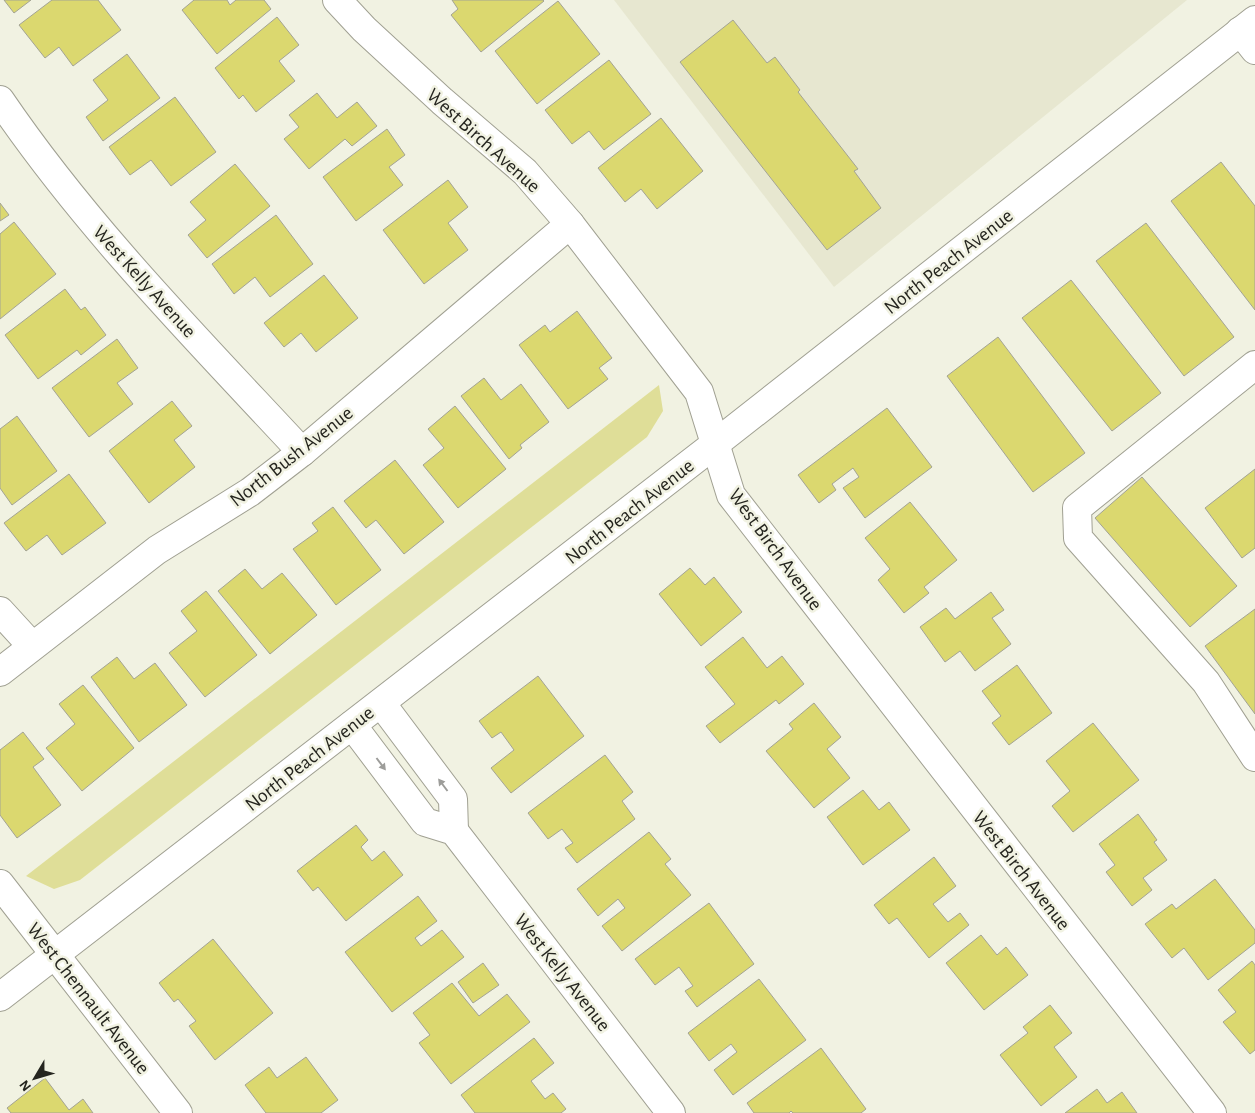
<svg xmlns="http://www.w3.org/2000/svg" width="1255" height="1113" font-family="'Alegreya Sans',sans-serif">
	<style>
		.built { fill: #e7e7d0 }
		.green { fill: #dfde98 }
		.building { fill: #dbd86f; stroke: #a3a394 }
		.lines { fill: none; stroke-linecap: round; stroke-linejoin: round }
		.minor-casing { stroke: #a0a092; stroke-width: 30 }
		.minor { stroke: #fff; stroke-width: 28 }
		.oneway { fill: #9d9d9a }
		.labels { text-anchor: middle; stroke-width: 5; stroke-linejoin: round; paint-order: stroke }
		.street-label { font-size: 20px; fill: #25251f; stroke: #f1f2e2 }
	</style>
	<rect width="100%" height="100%" fill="#f1f2e2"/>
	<polygon class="built" points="614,0 1187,0 834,287"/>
	<polygon class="green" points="659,385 663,411 647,437 80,880 54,889 26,876"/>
	<g class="building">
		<polygon points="4,0 31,0 14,13"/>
		<polygon points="52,0 98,0 121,30 73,66 59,47 45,58 19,25"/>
		<polygon points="194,0 227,0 230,5 236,0 264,0 271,9 217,54 182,10"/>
		<polygon points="452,0 543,0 544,1 481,52 451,15 458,9"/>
		<polygon points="558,1 600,54 537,104 495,51"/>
		<polygon points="277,17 299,45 279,61 295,81 256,112 243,95 239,99 215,68"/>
		<polygon points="733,20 767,63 775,57 800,90 798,92 858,169 854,171 881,208 827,250 680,62"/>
		<polygon points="127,54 160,98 103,141 86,117 108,100 93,80"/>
		<polygon points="609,60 651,114 604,150 589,131 572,144 545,110"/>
		<polygon points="317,93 337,118 357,102 377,126 352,146 345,139 309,169 284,139 299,127 289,115"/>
		<polygon points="175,97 216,152 171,186 151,160 130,175 109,147"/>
		<polygon points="661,118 703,171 657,209 641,189 625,202 598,168"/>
		<polygon points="387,129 405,155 389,167 403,185 356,221 323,177"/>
		<polygon points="1221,162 1255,206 1255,310 1171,201"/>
		<polygon points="235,164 270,206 207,258 188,235 206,220 190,202"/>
		<polygon points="448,180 468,207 448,223 468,250 424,284 383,230"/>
		<polygon points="0,203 9,215 0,221"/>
		<polygon points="276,215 313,264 270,297 255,277 234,294 212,264"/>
		<polygon points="14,222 56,274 0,319 0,234"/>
		<polygon points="1146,223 1234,337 1184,376 1096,261"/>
		<polygon points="324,275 358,318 316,352 301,333 284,347 264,323"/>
		<polygon points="1071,280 1161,393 1112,431 1022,318"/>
		<polygon points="65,289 81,310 85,307 106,335 81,355 77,350 38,379 5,335"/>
		<polygon points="577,311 612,358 599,368 608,379 568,409 519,345 545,325 550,332"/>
		<polygon points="998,337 1085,453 1033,492 947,376"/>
		<polygon points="117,339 138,368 117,383 133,404 89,437 52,388"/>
		<polygon points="484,378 501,400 521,384 549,422 520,445 522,448 509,459 461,396"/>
		<polygon points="172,401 192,426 174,440 195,467 149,503 109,451"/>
		<polygon points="455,406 506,469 458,508 423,465 444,448 428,429"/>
		<polygon points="887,408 932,467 865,518 843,488 859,477 853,468 832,484 836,490 819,503 798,475"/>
		<polygon points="17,416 57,471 12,505 0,488 0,429"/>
		<polygon points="395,460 444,522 404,554 376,520 366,528 344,501"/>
		<polygon points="1255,469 1255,548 1242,558 1205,508"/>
		<polygon points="69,474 106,523 62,555 47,535 26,551 4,523"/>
		<polygon points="1142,477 1237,586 1190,627 1095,518"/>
		<polygon points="910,502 957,560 924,587 929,593 904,613 878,580 890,569 865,538"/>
		<polygon points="333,507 381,570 336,605 293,549 318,531 312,523"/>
		<polygon points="690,568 705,585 714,577 742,612 701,646 659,594"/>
		<polygon points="245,569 262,589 282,573 317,615 270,654 218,591"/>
		<polygon points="206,591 257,655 205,697 169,653 197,631 181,611"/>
		<polygon points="991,592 1004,610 992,618 1011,644 975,671 960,651 945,662 920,627 946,608 955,619"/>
		<polygon points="1255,609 1255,714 1205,646"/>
		<polygon points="743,637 767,668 782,656 804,684 779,704 776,700 720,743 706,726 735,704 705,667"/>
		<polygon points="117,657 134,679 155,663 187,705 139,742 91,677"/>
		<polygon points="1017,665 1052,713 1009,745 992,723 1001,716 982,691"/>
		<polygon points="538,676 584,736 511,793 491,768 514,750 501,732 492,738 479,721"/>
		<polygon points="83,685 134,748 82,791 46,748 75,724 59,704"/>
		<polygon points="814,703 841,737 827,749 850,778 814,808 766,751 793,729 789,724"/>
		<polygon points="1093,723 1139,780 1073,832 1052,806 1070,791 1046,761"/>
		<polygon points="23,732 44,759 33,767 61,805 17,838 0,815 0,750"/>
		<polygon points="605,755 633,792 622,801 635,819 577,863 565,848 573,843 562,829 548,839 528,813"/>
		<polygon points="863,790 879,810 889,802 910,830 863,865 827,817"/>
		<polygon points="1138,814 1157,840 1154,842 1167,860 1143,878 1152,890 1132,906 1106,872 1115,865 1099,844"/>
		<polygon points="356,825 368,840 361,847 372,861 384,851 403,875 346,921 318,887 313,891 297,871"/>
		<polygon points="649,832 671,859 665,864 691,895 622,951 602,926 625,908 618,899 598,916 577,889"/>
		<polygon points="934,857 956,886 933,904 948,922 960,913 969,925 929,958 897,918 889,924 874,905"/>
		<polygon points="1215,879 1255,930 1255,943 1208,980 1184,948 1172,958 1145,924 1172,904 1176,909"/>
		<polygon points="418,896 437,921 415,938 421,946 442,930 464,957 392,1012 345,952"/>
		<polygon points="709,903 754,964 697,1007 685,991 693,986 679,967 655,985 635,959"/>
		<polygon points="981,935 997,955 1006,947 1028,975 984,1010 946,963"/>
		<polygon points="213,939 273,1013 215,1060 189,1026 196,1021 178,999 174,1002 159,983"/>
		<polygon points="1252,961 1255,965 1255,1050 1250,1054 1223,1022 1236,1012 1218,990"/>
		<polygon points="483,963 499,985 473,1003 458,982"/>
		<polygon points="759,979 806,1040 733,1095 714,1070 737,1052 731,1044 709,1061 688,1033"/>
		<polygon points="452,983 479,1016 507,994 530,1022 451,1084 419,1043 430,1035 413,1013"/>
		<polygon points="1050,1005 1072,1033 1054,1047 1077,1077 1041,1106 1000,1055 1028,1033 1023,1027"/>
		<polygon points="534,1038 554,1063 531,1081 545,1099 553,1093 566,1109 561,1113 475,1113 461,1095"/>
		<polygon points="821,1048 866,1109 861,1113 793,1113 791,1111 789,1113 754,1113 747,1103"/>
		<polygon points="306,1057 338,1100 321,1113 266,1113 245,1085 269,1067 277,1078"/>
		<polygon points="45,1078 69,1110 83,1099 93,1113 11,1113 7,1108"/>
		<polygon points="1097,1089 1107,1103 1122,1092 1137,1113 1065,1113"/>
	</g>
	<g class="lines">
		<defs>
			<g id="minor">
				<polyline points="337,0 364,29 442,101 525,172 570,224 699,392 731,495 1212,1113"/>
				<polyline points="1240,31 1255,50"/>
				<path d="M0 100C87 228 197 339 302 452"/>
				<polyline points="1255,365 1077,508 1078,538 1206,682 1255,757"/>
				<polyline points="0,611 32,646"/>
				<polyline points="0,672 157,550 250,492 302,452 570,224"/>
				<polyline points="381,703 453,799 454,831"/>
				<polyline points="352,725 425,822 454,831 671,1113"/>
				<polyline points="0,884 178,1113"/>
				<polyline points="0,997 715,444 1255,20"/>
			</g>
		</defs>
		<use href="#minor" class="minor-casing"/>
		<use href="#minor" class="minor"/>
	</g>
	<defs><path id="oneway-solid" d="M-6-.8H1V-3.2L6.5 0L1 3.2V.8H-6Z" transform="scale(1.25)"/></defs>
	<g class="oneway">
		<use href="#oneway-solid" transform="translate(381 764) rotate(53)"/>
		<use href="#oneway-solid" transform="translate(443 785) rotate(-127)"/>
	</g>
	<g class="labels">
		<g class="street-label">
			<text transform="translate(484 140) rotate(42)" y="7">West Birch Avenue</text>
			<text transform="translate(948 261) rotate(-38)" y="7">North Peach Avenue</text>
			<text transform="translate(145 281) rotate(48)" y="7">West Kelly Avenue</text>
			<text transform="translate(291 456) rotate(-38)" y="7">North Bush Avenue</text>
			<text transform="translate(629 511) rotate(-38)" y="7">North Peach Avenue</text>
			<text transform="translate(776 549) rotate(54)" y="7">West Birch Avenue</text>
			<text transform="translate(309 758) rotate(-38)" y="7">North Peach Avenue</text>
			<text transform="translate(1022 870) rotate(52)" y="7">West Birch Avenue</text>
			<text transform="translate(563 972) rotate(52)" y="7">West Kelly Avenue</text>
			<text transform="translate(89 998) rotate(52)" y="7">West Chennault Avenue</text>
		</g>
	</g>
	<g transform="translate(35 1078) rotate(232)" stroke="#f1f2e2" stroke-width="4" paint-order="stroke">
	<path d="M0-4L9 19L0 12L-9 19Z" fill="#25251f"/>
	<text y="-8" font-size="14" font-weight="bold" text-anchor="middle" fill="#25251f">N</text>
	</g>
</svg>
